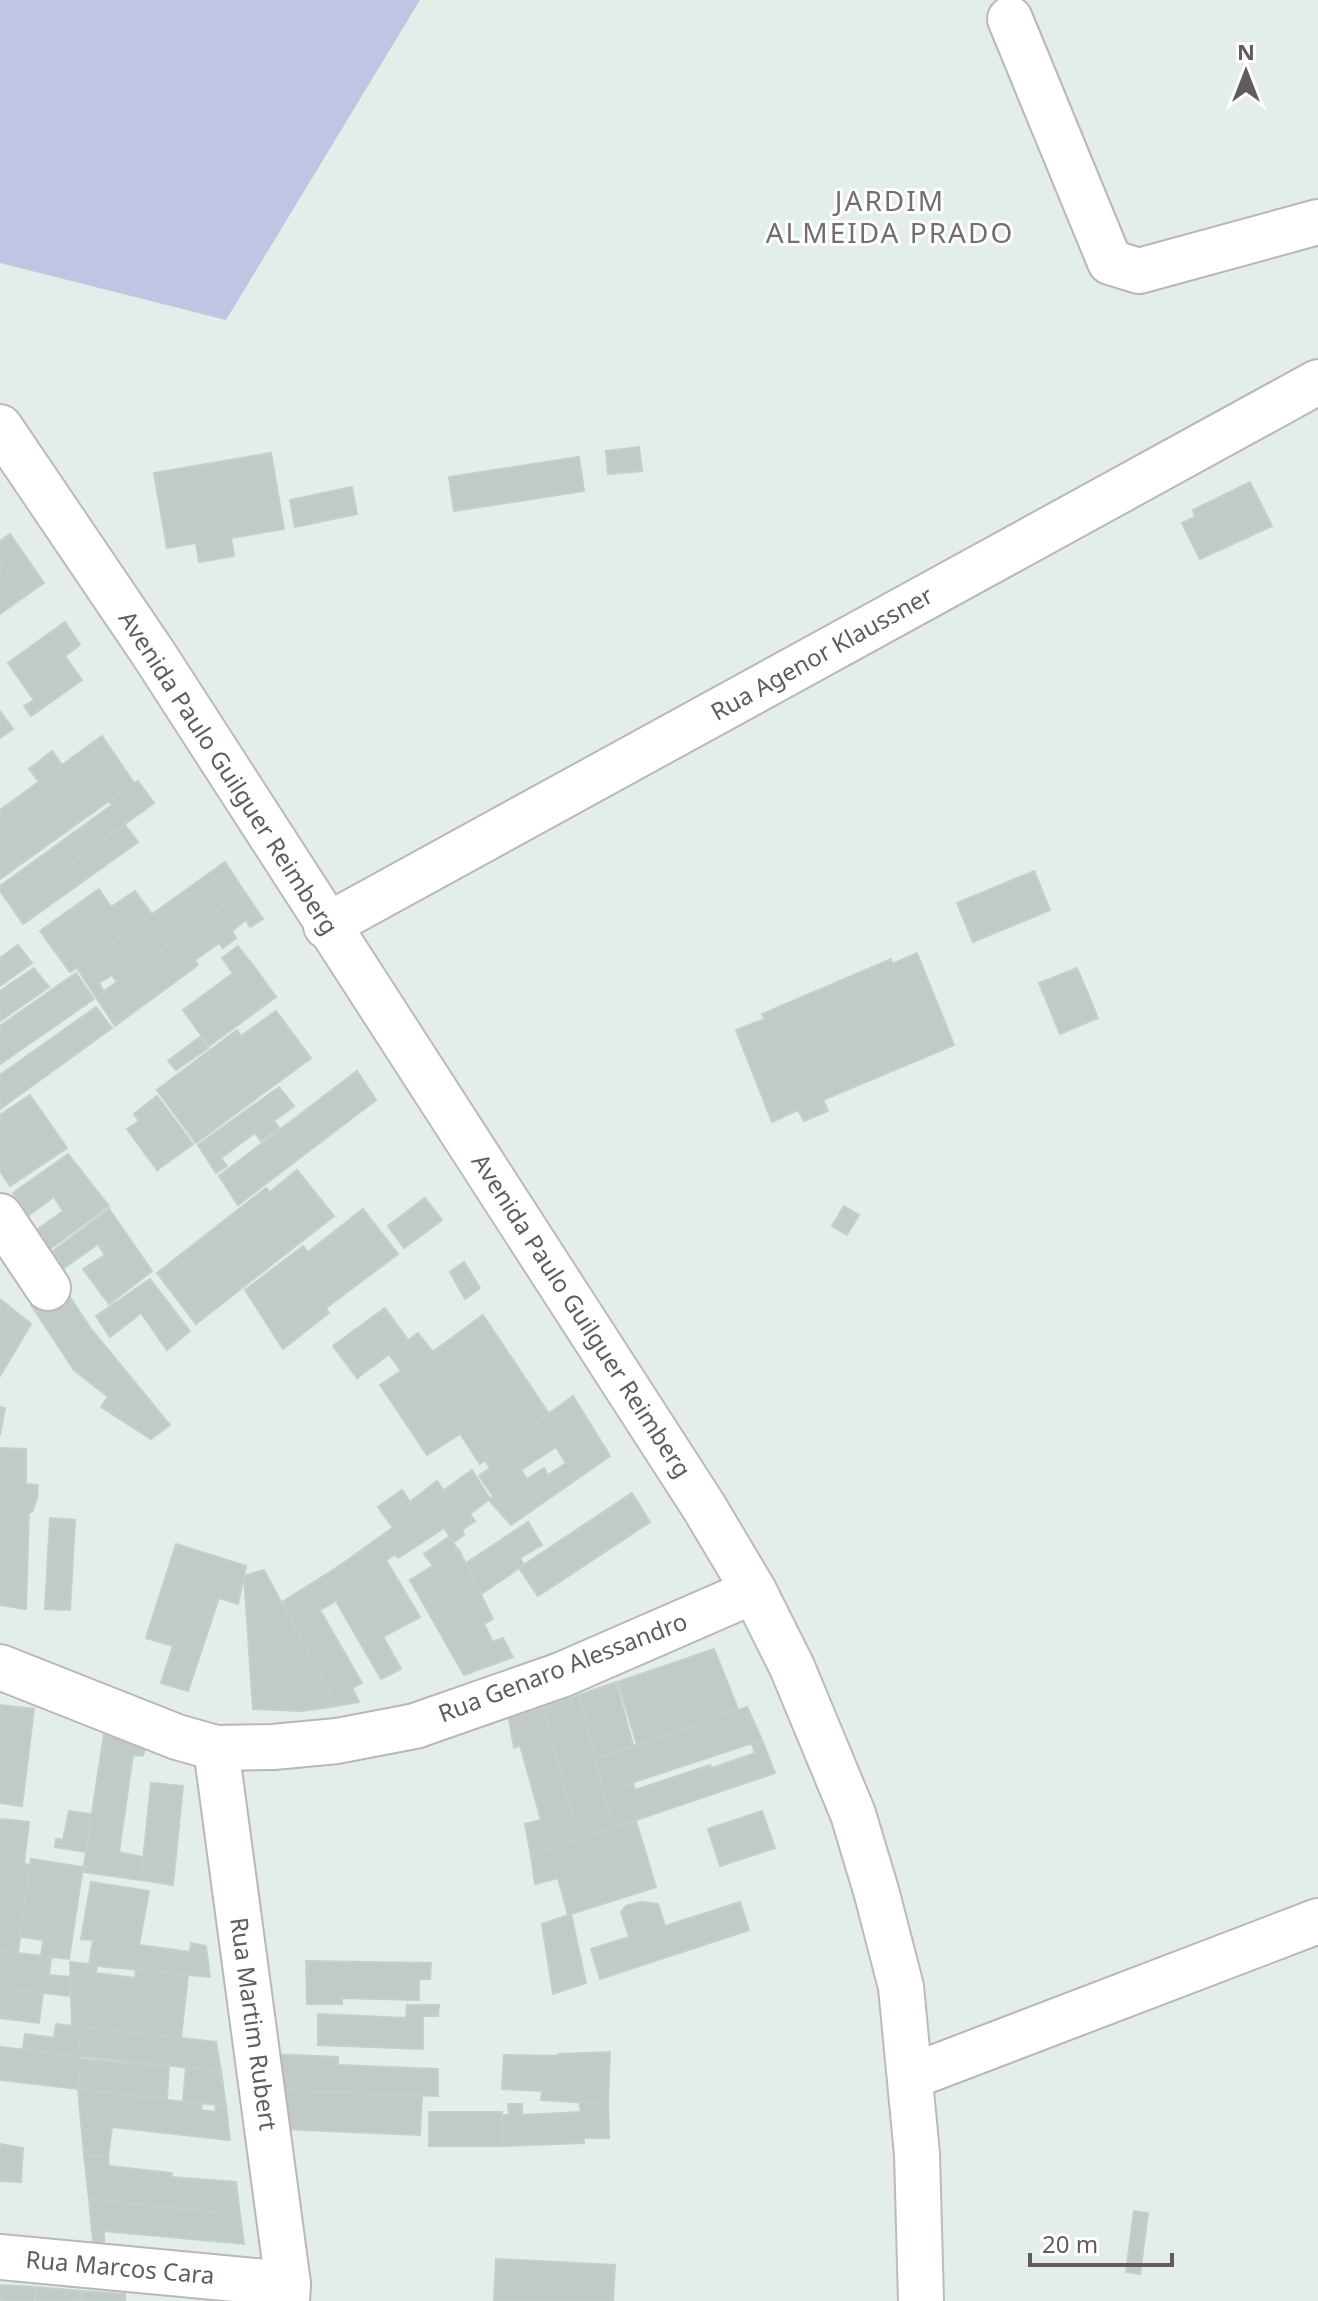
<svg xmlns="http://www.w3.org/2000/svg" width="1318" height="2301" font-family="'Noto Sans',sans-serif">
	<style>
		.green { fill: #c1c5e3 }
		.building { fill: #c1cac5; stroke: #c1d1ca; stroke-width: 2; fill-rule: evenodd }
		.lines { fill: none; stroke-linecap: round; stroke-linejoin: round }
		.street-casing { stroke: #bcb5b9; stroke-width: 48 }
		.secondary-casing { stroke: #c0b8bc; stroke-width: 48 }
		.street { stroke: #fff; stroke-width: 44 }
		.secondary { stroke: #fff; stroke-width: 44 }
		.labels { text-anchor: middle; stroke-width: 6; stroke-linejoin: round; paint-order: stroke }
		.street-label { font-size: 24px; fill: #625b5f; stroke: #fff }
		.quarter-label { font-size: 28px; letter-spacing: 2px; fill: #746c71; stroke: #fff }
	</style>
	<rect width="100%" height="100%" fill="#e3ede9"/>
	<polygon class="green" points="0,0 420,0 226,320 0,263"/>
	<g class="building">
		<polygon points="639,447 642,471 608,474 606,451"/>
		<polygon points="271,453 284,529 231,538 234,556 199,562 196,543 167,548 154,473"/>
		<polygon points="579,457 584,491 454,511 449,477"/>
		<polygon points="1250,482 1272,526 1200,559 1182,523 1195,517 1193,510"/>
		<polygon points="352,487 357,514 295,527 290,500"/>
		<polygon points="10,534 44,583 25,596 0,560 0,541"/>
		<polygon points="0,560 25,596 0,614"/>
		<polygon points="65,622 80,645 65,656 82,680 31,716 24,706 34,700 8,663"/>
		<polygon points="0,711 13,729 0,738"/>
		<polygon points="102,736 134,783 0,879 0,810"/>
		<polygon points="52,751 62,765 39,782 29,769"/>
		<polygon points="138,781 154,803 11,906 0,891 0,886 112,805 109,801"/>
		<polygon points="125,825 138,842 23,924 11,906"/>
		<polygon points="225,862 244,891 117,982 112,975 99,983 104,992 96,997 77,968"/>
		<polygon points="1034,871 1050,910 973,942 957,903"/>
		<polygon points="99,889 111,907 135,891 152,914 70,972 40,931"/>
		<polygon points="244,891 263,919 250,927 246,920 232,931 236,938 223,948 219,943 195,960 198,965 115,1026 96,997"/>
		<polygon points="18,945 32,963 0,986 0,958"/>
		<polygon points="238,946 249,961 233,973 222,958"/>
		<polygon points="917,953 954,1045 823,1100 828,1111 804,1121 798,1110 772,1122 736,1030 765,1019 762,1014 891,959 893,964"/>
		<polygon points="250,961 276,997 209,1046 183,1010"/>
		<polygon points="34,968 49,987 0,1021 0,991"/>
		<polygon points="1077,968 1098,1018 1060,1034 1039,983"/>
		<polygon points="76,973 94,999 0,1064 0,1026"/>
		<polygon points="96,1007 112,1028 0,1109 0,1075"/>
		<polygon points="276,1011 311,1058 196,1143 157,1090 237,1030 241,1036"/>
		<polygon points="200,1037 208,1048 176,1070 168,1061"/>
		<polygon points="357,1071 376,1100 238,1205 219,1176"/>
		<polygon points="279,1087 294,1106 274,1121 279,1128 261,1141 255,1133 221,1158 227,1166 216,1173 198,1145"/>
		<polygon points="30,1095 67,1148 10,1186 0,1171 0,1115"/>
		<polygon points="157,1096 193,1144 157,1170 127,1129 139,1121 134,1114"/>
		<polygon points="68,1154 109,1206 50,1249 38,1229 63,1211 54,1197 29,1215 13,1193"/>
		<polygon points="297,1170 334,1216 196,1324 157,1273 266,1188 270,1192"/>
		<polygon points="425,1198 442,1220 404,1248 388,1226"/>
		<polygon points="844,1206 859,1215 847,1235 832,1226"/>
		<polygon points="109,1209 152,1271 109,1304 83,1269 105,1255 98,1244 64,1268 53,1251"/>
		<polygon points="363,1209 398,1254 326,1308 329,1313 283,1349 245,1290 303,1246 308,1252"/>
		<polygon points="464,1262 480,1288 465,1299 450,1272"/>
		<polygon points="150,1279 190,1331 167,1350 141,1313 110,1337 96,1316"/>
		<polygon points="66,1291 91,1329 170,1425 151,1439 101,1407 108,1397 74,1370 31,1305 42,1297"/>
		<polygon points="0,1299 31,1324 0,1376"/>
		<polygon points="385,1308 408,1340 357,1378 333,1346"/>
		<polygon points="483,1315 549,1414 480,1464 415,1365"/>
		<polygon points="418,1333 433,1352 415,1365 460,1434 427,1455 380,1385 401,1371 389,1354"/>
		<path d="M573 1396 610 1456 511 1525 489 1500 493 1496 479 1476 490 1468 485 1460ZM556 1447 566 1463 548 1475 544 1468 527 1479 521 1470Z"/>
		<polygon points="0,1407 5,1408 0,1435"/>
		<polygon points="0,1448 26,1449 26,1484 38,1485 37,1498 32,1512 29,1512 26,1609 0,1605"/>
		<polygon points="472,1470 490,1499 470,1514 475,1521 462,1530 464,1535 454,1542 444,1528 398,1558 384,1534"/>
		<polygon points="437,1481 444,1491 393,1528 378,1507 402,1490 410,1502"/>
		<polygon points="632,1493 650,1522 538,1596 519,1568"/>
		<polygon points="50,1518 75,1520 70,1610 45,1609"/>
		<polygon points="528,1522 542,1545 520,1558 524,1565 481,1594 466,1563"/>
		<polygon points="384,1534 396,1554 386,1560 420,1617 383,1637 342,1564"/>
		<polygon points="449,1537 458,1550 433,1566 424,1554"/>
		<polygon points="176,1544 246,1566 238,1604 219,1598 188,1691 161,1683 173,1646 146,1638"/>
		<polygon points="459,1550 493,1619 484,1624 493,1642 503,1638 513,1657 464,1675 410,1580"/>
		<polygon points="342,1564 400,1667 401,1669 381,1679 322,1577"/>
		<polygon points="264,1570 316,1667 337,1706 302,1711 253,1709 244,1576"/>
		<polygon points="322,1577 336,1601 320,1610 362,1683 352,1688 359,1702 337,1706 282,1602"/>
		<polygon points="714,1649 738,1709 637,1745 618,1682"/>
		<polygon points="616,1682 633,1745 595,1759 579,1695"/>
		<polygon points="579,1695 613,1828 579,1840 543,1708"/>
		<polygon points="0,1705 34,1709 22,1806 0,1803"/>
		<polygon points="747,1707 762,1740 604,1792 595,1759"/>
		<polygon points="543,1708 579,1840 531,1856 525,1824 541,1820 520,1745 514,1748 509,1719"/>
		<polygon points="104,1734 146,1745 143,1756 133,1755 119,1852 143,1857 141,1880 83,1872"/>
		<polygon points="762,1740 775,1773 613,1828 604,1792 633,1783 635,1790 710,1765 712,1768 755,1753 752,1744"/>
		<polygon points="151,1783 183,1786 173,1885 141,1880"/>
		<polygon points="69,1811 91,1814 86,1852 55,1847 56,1839 63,1840"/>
		<polygon points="762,1811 775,1848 720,1866 708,1829"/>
		<polygon points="0,1819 29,1822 24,1864 30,1865 18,1953 0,1951"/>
		<polygon points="636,1821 656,1887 568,1915 558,1878 535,1884 531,1856"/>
		<polygon points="31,1859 83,1867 69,1959 41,1956 43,1940 20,1937"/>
		<polygon points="91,1882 149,1891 139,1945 190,1952 191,1943 206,1946 210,1977 89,1965 93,1940 81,1939"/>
		<polygon points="641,1902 658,1904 665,1926 740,1902 749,1930 600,1979 591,1949 629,1937 621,1912 626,1906"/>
		<polygon points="571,1914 586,1983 553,1994 542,1924"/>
		<polygon points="0,1951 51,1957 49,1975 70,1977 70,1996 0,1988"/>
		<polygon points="306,1961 431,1963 430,1979 419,1979 419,2000 342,1998 342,2004 307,2004"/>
		<polygon points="70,1962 97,1965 96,1973 135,1978 136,1969 188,1975 181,2038 72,2027"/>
		<polygon points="0,1988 43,1993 39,2023 0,2018"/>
		<polygon points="407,2005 439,2005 438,2016 423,2016 423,2049 318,2045 318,2014 406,2018"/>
		<polygon points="56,2024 81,2027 78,2056 23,2049 25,2034 54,2038"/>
		<polygon points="81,2027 216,2042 221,2071 78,2056"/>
		<polygon points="0,2047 78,2056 81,2059 78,2089 0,2080"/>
		<polygon points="610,2052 608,2104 541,2100 542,2091 502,2089 504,2055 556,2056 560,2054"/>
		<polygon points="269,2054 338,2057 338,2065 438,2069 438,2096 283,2090"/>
		<polygon points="81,2059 169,2067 167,2099 78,2089"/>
		<polygon points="186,2067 221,2071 226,2106 183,2101"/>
		<polygon points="78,2089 202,2104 201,2110 215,2112 216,2105 226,2106 230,2140 112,2127 108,2157 84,2155"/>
		<polygon points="283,2090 422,2096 420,2135 281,2129"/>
		<polygon points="579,2102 608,2104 609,2138 584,2138 584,2143 502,2146 502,2115 509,2115 508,2104 522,2104 522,2115 581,2112"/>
		<rect x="429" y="2112" width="73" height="34"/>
		<polygon points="0,2144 23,2148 21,2182 0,2181"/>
		<polygon points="84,2155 108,2157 109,2166 172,2173 171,2177 236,2182 240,2215 89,2199"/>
		<polygon points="89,2199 240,2215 244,2244 104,2231 104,2243 93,2242"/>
		<polygon points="1134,2211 1148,2213 1140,2274 1126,2272"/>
		<polygon points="496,2259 615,2265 613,2301 494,2301"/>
		<polygon points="0,2285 35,2287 35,2301 0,2301"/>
		<polygon points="35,2287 81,2291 80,2301 35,2301"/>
		<polygon points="81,2291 125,2294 125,2301 80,2301"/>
	</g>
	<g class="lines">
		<defs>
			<g id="street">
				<polyline points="1010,19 1110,262 1139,271 1318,222"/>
				<polyline points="326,926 1318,382"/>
				<polyline points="0,1216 48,1288"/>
				<polyline points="0,1667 177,1737 216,1748 273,1747 337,1741 415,1726 561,1675 754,1591"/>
				<polyline points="216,1748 288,2284 287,2301"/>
				<polyline points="910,2077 1318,1921"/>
				<polyline points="0,2257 288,2284"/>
			</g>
			<polyline id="secondary" points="0,427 153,653 704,1507 754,1591 792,1667 853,1814 877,1894 901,1987 917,2154 921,2301"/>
		</defs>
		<use href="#street" class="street-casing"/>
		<use href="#secondary" class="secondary-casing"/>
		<use href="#street" class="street"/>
		<use href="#secondary" class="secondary"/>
	</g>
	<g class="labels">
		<g class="street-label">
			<text transform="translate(822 654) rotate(-29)" y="8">Rua Agenor Klaussner</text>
			<text transform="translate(228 773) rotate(57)" y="8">Avenida Paulo Guilguer Reimberg</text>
			<text transform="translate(581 1316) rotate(57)" y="8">Avenida Paulo Guilguer Reimberg</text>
			<text transform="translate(563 1668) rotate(-21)" y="8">Rua Genaro Alessandro</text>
			<text transform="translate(253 2024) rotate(82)" y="8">Rua Martim Rubert</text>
			<text transform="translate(120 2268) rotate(5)" y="8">Rua Marcos Cara</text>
		</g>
		<g class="quarter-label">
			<text x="890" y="211">JARDIM<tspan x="890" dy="32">ALMEIDA PRADO</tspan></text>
		</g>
	</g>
	<g transform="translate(1246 72)" stroke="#ffffff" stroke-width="6" paint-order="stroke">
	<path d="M0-6L14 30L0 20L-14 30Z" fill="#625b5f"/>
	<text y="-12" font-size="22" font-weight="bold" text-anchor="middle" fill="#625b5f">N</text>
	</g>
	<path d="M1030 2253v12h142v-12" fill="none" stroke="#625b5f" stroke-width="4"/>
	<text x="1042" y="2253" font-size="24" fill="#625b5f" stroke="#ffffff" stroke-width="6" paint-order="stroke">20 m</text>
</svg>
